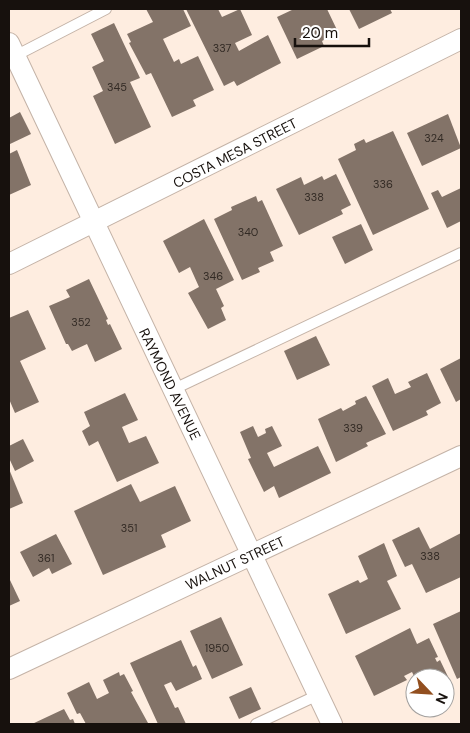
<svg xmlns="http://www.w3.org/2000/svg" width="470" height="733" font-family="'DM Sans',sans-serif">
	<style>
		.building { fill: #837368 }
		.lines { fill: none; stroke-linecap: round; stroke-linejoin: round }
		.service-casing { stroke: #c4b3a7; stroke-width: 12 }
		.minor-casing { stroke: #c4b3a7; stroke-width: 22 }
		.service { stroke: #fff; stroke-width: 10 }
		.minor { stroke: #fff; stroke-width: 20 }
		.labels { text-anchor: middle; stroke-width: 4.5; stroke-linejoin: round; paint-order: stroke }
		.number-label { font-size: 11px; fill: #322a24 }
		.street-label { font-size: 14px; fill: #17110d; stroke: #fff }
	</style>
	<rect width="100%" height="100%" fill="#feede0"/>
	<g class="building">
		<polygon points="146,9 183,9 191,26 163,39 174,62 179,59 181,64 198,56 214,90 193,100 196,106 172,117 151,73 146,75 129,43 131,42 127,34 153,22"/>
		<polygon points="186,9 218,9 222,17 240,9 252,35 235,43 239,51 268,35 281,63 237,86 234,81 224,86"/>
		<polygon points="294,9 327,9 338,32 322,41 324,46 297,59 277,17"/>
		<polygon points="349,9 390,9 392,13 359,29"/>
		<polygon points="114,23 140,78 130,82 151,127 115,144 93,96 103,91 92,67 104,61 91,34"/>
		<polygon points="20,112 31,134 10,144 9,118"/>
		<polygon points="448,114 461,148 422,166 407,133"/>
		<polygon points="393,131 429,209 373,235 338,159 356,150 354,144 364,139 366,143"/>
		<polygon points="17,150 31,185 9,195 9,154"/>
		<polygon points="336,174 351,205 341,210 343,214 299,235 276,189 301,177 304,185 322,176 324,180"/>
		<polygon points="461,188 461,221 447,228 431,193 438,190 442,197"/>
		<polygon points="256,196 258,202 262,200 283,246 270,252 274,261 258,268 260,272 242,280 214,219 232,210 231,207"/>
		<polygon points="204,219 234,280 216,289 224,306 221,308 226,320 208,329 188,293 199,287 190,267 179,273 163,241"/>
		<polygon points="361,224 373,250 345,264 332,237"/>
		<polygon points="89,279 108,319 106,320 108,325 110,324 122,349 95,362 87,344 72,351 68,344 66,344 49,306 70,297 66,290"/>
		<polygon points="28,310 46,349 20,361 39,402 15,413 9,399 9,318"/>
		<polygon points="316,336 330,365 297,380 284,351"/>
		<polygon points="461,358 461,399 456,402 440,369"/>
		<polygon points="427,373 441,403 426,411 428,415 393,431 372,386 388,378 395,394 411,387 408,382"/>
		<polygon points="125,393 138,420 122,427 129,443 146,436 159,463 117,482 98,441 89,446 82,431 90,426 84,412"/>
		<polygon points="366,396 386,434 366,443 368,446 336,462 318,419 341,408 343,411 356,404 355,401"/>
		<polygon points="253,426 258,437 266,433 265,429 272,426 282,446 267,453 274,467 318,446 331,473 279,498 274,486 264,492 248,459 251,458 240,432"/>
		<polygon points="23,439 34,461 15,471 9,458 9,446"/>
		<polygon points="9,469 23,503 9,509"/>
		<polygon points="131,484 140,502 175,486 191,521 161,535 166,547 103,575 74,511"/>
		<polygon points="419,527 430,549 461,533 461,577 426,593 412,564 405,567 392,540"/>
		<polygon points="56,534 72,564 52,574 49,568 33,577 20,552"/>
		<polygon points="384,543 397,576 387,581 401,609 346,634 328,594 358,580 360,583 368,579 358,556"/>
		<polygon points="9,578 20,601 9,606"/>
		<polygon points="461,611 461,677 457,679 433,624"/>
		<polygon points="221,617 243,665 212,679 190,631"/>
		<polygon points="410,628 417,644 429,638 438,657 435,658 437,662 440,660 451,683 445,686 445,678 415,678 412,672 404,676 407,680 374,696 355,656"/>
		<polygon points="181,640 193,667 196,665 202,679 176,691 171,682 164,685 175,708 178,707 186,724 158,724 130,663"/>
		<polygon points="119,672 120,676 124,674 133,691 131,692 148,723 86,724 80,713 77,714 67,693 89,682 97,699 109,693 103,680"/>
		<polygon points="251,687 261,709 239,719 229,697"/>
		<polygon points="64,709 70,720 73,719 75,724 32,724"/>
	</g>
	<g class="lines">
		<defs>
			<g id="service">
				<polyline points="15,56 106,9"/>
				<polyline points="172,390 461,253"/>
				<polyline points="256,724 318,695"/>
			</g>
			<g id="minor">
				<polyline points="9,43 332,724"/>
				<polyline points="9,264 461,39"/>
				<polyline points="9,669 461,456"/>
			</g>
		</defs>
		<use href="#service" class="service-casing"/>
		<use href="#minor" class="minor-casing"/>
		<use href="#service" class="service"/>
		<use href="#minor" class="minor"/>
	</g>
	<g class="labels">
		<g class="number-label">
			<text x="222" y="52">337</text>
			<text x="117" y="91">345</text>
			<text x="434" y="142">324</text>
			<text x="383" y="188">336</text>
			<text x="314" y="201">338</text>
			<text x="248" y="236">340</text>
			<text x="213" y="280">346</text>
			<text x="81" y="326">352</text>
			<text x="353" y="432">339</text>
			<text x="129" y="532">351</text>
			<text x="430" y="560">338</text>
			<text x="46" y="562">361</text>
			<text x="217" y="652">1950</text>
		</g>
		<g class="street-label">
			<text transform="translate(235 153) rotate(-27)" y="5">COSTA MESA STREET</text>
			<text transform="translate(170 384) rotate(64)" y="5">RAYMOND AVENUE</text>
			<text transform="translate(235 563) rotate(-25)" y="5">WALNUT STREET</text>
		</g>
	</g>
	<rect width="470" height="733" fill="none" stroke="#17110d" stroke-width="20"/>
	<g transform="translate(430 693) rotate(115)"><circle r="24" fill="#ffffff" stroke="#a2a09e"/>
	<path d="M0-4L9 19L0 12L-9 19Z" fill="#924f1f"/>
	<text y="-8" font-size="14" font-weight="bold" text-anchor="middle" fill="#17110d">N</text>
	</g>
	<path d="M295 38v8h74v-8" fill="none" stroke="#17110d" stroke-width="2.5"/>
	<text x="302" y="38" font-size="15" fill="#17110d" stroke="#ffffff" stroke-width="4" paint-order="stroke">20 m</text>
</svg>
